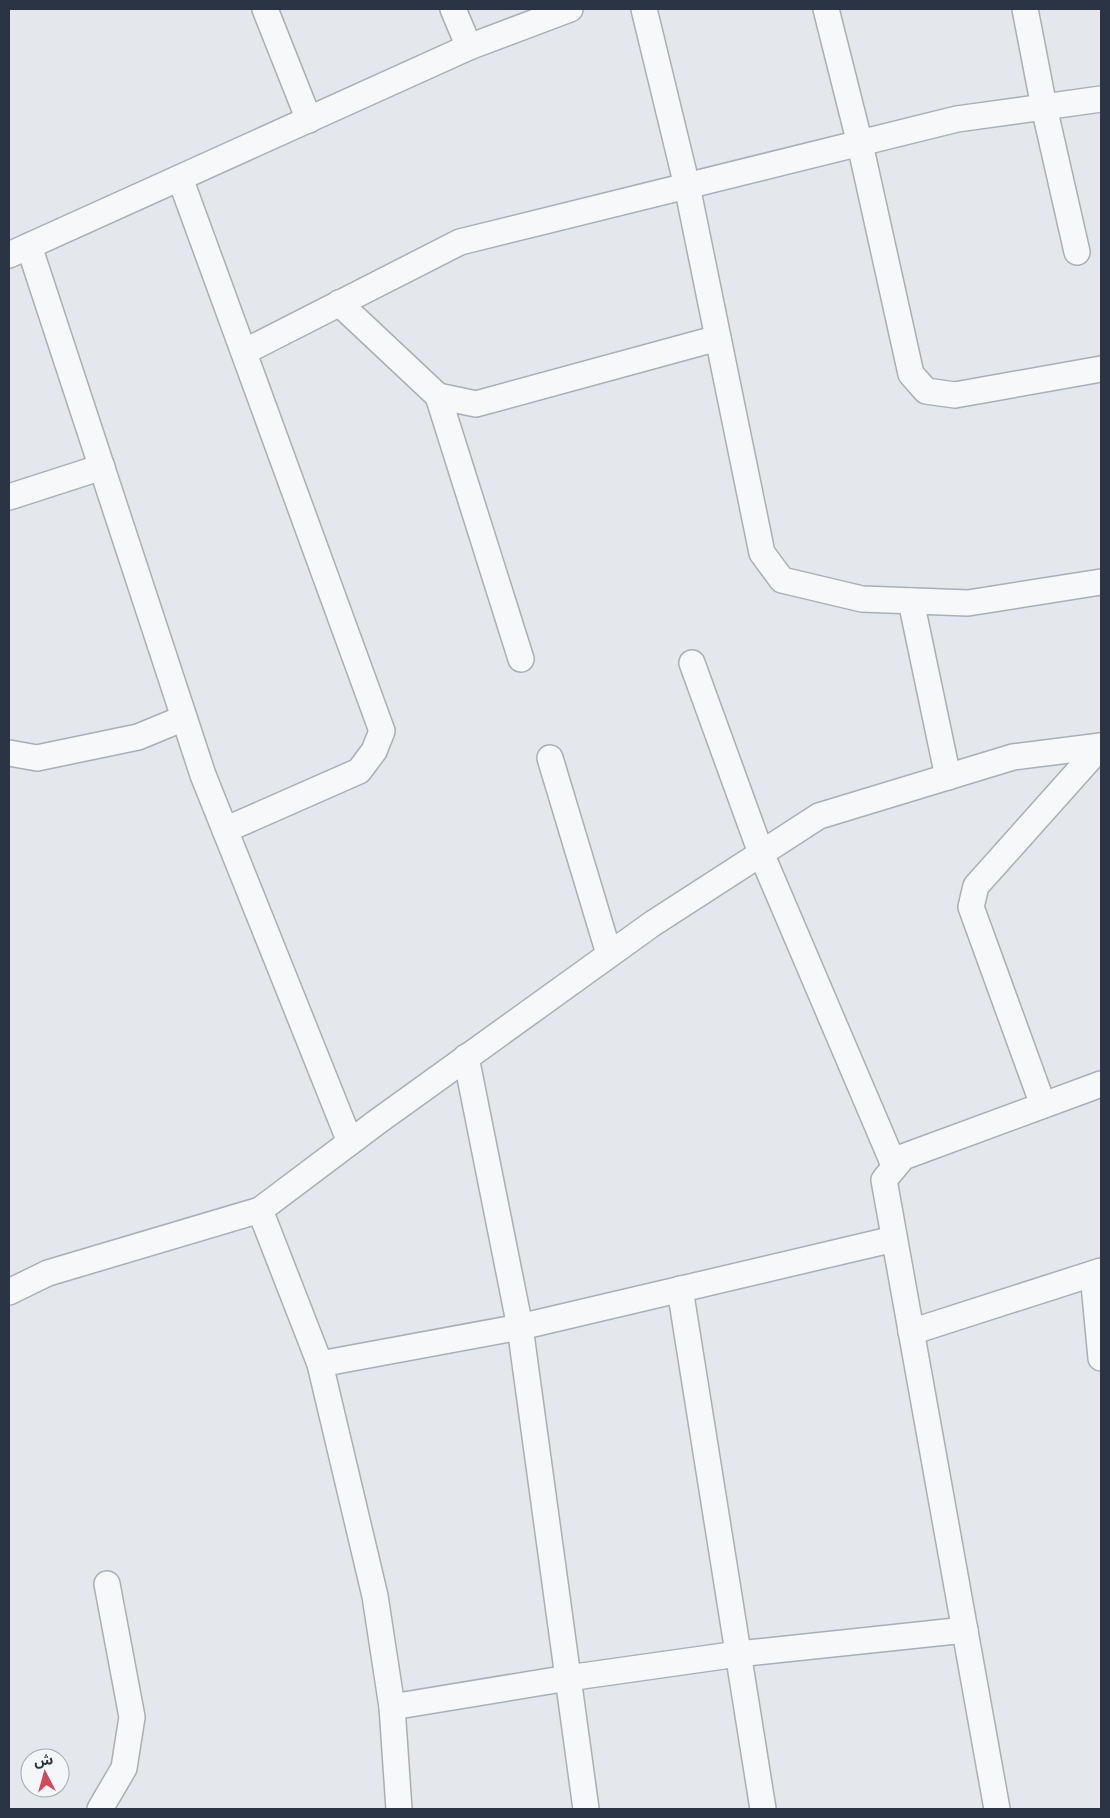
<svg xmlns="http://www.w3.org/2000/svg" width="1110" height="1818" font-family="Arial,'Noto Sans Arabic',sans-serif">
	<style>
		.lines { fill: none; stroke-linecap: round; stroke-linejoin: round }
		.street-casing { stroke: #a9aeb7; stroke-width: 28 }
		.street { stroke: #f7f8fa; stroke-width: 25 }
	</style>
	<rect width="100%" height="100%" fill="#e4e7ec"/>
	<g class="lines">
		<defs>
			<g id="street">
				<polyline points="265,9 309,120"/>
				<polyline points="453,9 469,47"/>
				<polyline points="644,9 687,186 762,553 782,580 862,599 968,603 1101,582"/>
				<polyline points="826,9 860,144 911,374 926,391 955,395 1101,369"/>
				<polyline points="1025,9 1044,107 1077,252"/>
				<polyline points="180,178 382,731 374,751 359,771 225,830"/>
				<polyline points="29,246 203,775 350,1142"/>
				<polyline points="9,255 469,47 570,9"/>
				<polyline points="339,303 438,396 476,404 718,338"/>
				<polyline points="244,352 460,242 957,119 1101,99"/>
				<polyline points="438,396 521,659"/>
				<polyline points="9,497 102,467"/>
				<polyline points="911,601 948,777"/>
				<polyline points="692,663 761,853 894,1165"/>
				<polyline points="9,753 37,758 138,737 184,718"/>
				<polyline points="550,758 609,954"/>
				<polyline points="466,1057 520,1327 586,1809"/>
				<polyline points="1043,1105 971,907 976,886 1101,746"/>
				<polyline points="260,1210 320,1364 375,1596 392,1707 399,1809"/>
				<polyline points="1093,1274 1101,1358"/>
				<polyline points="680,1289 763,1809"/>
				<polyline points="9,1292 48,1273 260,1210 377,1122 652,924 819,816 1013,757 1101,746"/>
				<polyline points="911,1332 1101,1271"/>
				<polyline points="320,1364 520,1327 894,1239"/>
				<polyline points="392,1707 568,1678 738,1654 965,1630"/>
				<polyline points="100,1809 124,1768 132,1717 107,1584"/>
				<polyline points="997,1809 884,1180 903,1157 1101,1084"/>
			</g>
		</defs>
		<use href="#street" class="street-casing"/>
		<use href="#street" class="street"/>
	</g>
	<rect width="1110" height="1818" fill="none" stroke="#2b3445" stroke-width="20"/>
	<g transform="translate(45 1773) rotate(354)"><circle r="24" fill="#f4f6f9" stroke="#a4a8b1"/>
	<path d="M0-4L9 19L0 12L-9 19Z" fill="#d1495b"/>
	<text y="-8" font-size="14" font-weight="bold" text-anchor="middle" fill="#2b3445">ش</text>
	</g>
</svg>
